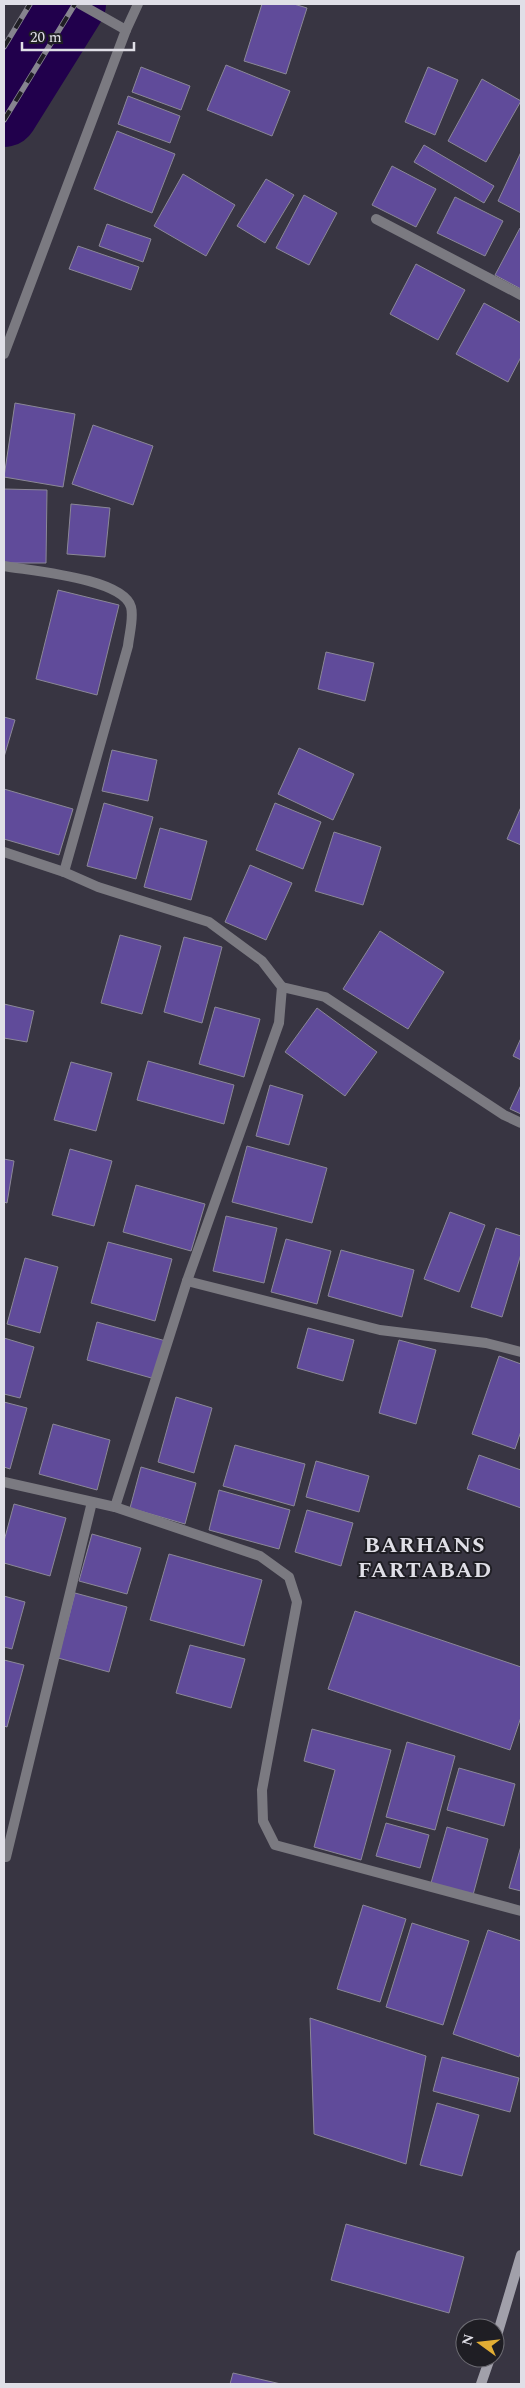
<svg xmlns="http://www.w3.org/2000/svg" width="525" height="2388" font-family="Spectral,serif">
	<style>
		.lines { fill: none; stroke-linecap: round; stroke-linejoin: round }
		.river { stroke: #21004c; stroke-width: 68 }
		.building { fill: #604b9a; stroke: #8b8897 }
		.street { stroke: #7b7a81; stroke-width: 10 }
		.secondary { stroke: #a1a0aa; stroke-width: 10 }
		.rail-casing { stroke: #86848f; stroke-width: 5.5 }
		.rail { stroke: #1f1e24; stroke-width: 4; stroke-dasharray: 11; stroke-linecap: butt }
		.labels { text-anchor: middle; stroke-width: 4; stroke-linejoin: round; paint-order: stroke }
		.district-label { font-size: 22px; font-weight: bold; letter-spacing: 1px; fill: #e0dfe7; stroke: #1f1e24 }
	</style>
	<rect width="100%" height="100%" fill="#383542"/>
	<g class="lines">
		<polyline class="river" points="4,113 72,4"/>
	</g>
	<g class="building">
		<polygon points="262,4 294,4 307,8 286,74 244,61"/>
		<polygon points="226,65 290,91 272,136 207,110"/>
		<polygon points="141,67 190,86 181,110 132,92"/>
		<polygon points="428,67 458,80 435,135 405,122"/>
		<polygon points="482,79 521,101 486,162 448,141"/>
		<polygon points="128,96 180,116 170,143 118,124"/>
		<polygon points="117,131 175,154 152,213 94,189"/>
		<polygon points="424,145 494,186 484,203 414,162"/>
		<polygon points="521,152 521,213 498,201"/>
		<polygon points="392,166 436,189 416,227 372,205"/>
		<polygon points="183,174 235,205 206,256 154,226"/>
		<polygon points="266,179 294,195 265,243 237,226"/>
		<polygon points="304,195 337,213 309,265 276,248"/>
		<polygon points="455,197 503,221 485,256 437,233"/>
		<polygon points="107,224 151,239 143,262 99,246"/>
		<polygon points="520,228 521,229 521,289 495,275"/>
		<polygon points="78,246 139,267 131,290 69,269"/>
		<polygon points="416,264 465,290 438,340 390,314"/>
		<polygon points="484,303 521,323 521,357 508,382 456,354"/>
		<polygon points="15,403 75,414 63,487 4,477"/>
		<polygon points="93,425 153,446 133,505 72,484"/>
		<polygon points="4,489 47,490 46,563 4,563"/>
		<polygon points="71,504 110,508 105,557 67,554"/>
		<polygon points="58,590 119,605 97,695 36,679"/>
		<polygon points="326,652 374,663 365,701 318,689"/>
		<polygon points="4,717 15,720 4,757"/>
		<polygon points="299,748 354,774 333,820 278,794"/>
		<polygon points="112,750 157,760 148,801 102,791"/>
		<polygon points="4,789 73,809 59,855 4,839"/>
		<polygon points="104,803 153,817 136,879 87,866"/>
		<polygon points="275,803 321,822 303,869 256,850"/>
		<polygon points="521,807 521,845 507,839"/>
		<polygon points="160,828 207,841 191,900 144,887"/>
		<polygon points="334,832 381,847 363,905 315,891"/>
		<polygon points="250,865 292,883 266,940 225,922"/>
		<polygon points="380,931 444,972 408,1029 343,989"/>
		<polygon points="120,935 161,946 142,1014 101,1003"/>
		<polygon points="184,937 222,947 202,1023 164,1012"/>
		<polygon points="4,1004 34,1011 27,1042 4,1038"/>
		<polygon points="215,1007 260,1019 244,1077 199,1064"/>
		<polygon points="317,1008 377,1052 345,1096 285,1052"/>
		<polygon points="521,1038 521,1060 513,1056"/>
		<polygon points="148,1061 234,1085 224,1124 137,1100"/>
		<polygon points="71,1062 112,1073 96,1131 54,1120"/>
		<polygon points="270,1085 303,1095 289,1145 256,1136"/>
		<polygon points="521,1085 521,1114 510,1109"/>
		<polygon points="247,1146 327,1168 312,1223 232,1202"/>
		<polygon points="70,1149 112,1161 94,1226 52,1215"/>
		<polygon points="4,1159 14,1161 7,1203 4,1202"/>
		<polygon points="136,1185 205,1204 191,1251 123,1232"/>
		<polygon points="450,1212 485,1225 459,1292 424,1279"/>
		<polygon points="226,1216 277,1228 264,1283 213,1271"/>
		<polygon points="496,1228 521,1236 521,1254 502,1317 471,1307"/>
		<polygon points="286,1239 331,1251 317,1304 271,1292"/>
		<polygon points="108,1242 172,1259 155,1321 91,1303"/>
		<polygon points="341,1250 414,1270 402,1317 328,1296"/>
		<polygon points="25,1258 58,1267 40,1333 7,1324"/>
		<polygon points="97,1322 166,1341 155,1379 87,1360"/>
		<polygon points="308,1328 354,1340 343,1381 297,1368"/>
		<polygon points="4,1338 34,1347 20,1398 4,1394"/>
		<polygon points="399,1340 436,1350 416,1424 379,1413"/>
		<polygon points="499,1356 521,1364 521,1431 515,1449 472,1434"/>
		<polygon points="176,1397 212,1408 194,1473 158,1462"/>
		<polygon points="4,1402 27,1408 10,1469 4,1467"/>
		<polygon points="53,1424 110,1440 97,1490 39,1474"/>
		<polygon points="235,1445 305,1464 294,1506 223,1486"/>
		<polygon points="479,1455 521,1470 521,1508 467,1489"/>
		<polygon points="316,1461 369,1476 359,1512 306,1497"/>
		<polygon points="141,1467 196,1483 185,1524 130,1508"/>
		<polygon points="219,1490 290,1510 279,1549 209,1530"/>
		<polygon points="14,1504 66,1518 50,1576 4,1563 4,1541"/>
		<polygon points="307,1510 353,1523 341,1566 295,1552"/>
		<polygon points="92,1534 141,1548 127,1594 79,1581"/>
		<polygon points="169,1554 262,1580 244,1646 150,1620"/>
		<polygon points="75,1593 127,1607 109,1672 58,1658"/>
		<polygon points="4,1596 25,1602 12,1649 4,1647"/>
		<polygon points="355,1611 521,1667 521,1717 510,1750 328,1689"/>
		<polygon points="190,1645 245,1659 231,1708 176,1693"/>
		<polygon points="4,1660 24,1665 7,1727 4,1726"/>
		<polygon points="312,1729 391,1750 361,1860 314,1847 335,1770 304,1761"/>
		<polygon points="407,1742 455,1756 435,1830 386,1817"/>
		<polygon points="459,1768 515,1784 504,1826 447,1810"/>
		<polygon points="386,1823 429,1835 420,1868 376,1856"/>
		<polygon points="447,1827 488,1839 473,1895 431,1883"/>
		<polygon points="521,1846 521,1891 509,1888"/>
		<polygon points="363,1905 406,1919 380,2002 337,1989"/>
		<polygon points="412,1923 469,1941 443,2025 386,2007"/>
		<polygon points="488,1930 521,1941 521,2051 519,2057 453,2034"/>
		<polygon points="310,2018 426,2056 406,2164 314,2134"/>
		<polygon points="442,2057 519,2078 510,2112 433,2091"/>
		<polygon points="437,2103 479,2115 462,2176 420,2165"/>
		<polygon points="346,2224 464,2257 449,2313 331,2280"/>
		<polygon points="233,2373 281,2384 230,2384"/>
	</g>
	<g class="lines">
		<g class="street">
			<polyline points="80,4 126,30"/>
			<polyline points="376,219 521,295"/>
			<polyline points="4,354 126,30 138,4"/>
			<path d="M4 566C31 571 123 578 131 607 134 618 129 635 128 646L64 872"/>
			<polyline points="4,852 64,872 98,887 209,922 262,961 282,987 279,1023 187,1281 380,1330 486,1343 521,1352"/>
			<polyline points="282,987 325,997 504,1115 521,1123"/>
			<polyline points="4,1482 115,1507 260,1556 289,1577 297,1602 262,1790 263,1821 275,1845 521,1911"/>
			<polyline points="115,1507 187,1281"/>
			<polyline points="4,1857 6,1857 92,1502"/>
		</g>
		<g class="secondary">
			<polyline points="495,2342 521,2255"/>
			<polyline points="481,2384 490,2358"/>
		</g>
		<defs>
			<g id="rail">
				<polyline points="4,47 30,4"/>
				<polyline points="4,120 75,4"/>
			</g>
		</defs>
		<use href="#rail" class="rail-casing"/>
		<use href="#rail" class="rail"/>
	</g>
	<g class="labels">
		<g class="district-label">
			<text x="425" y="1552">BARHANS<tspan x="425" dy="25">FARTABAD</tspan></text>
		</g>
	</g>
	<rect width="525" height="2388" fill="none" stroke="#e0dfe7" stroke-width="10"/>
	<g transform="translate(480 2343) rotate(285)"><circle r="24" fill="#1f1e24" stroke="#6c6b72"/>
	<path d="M0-4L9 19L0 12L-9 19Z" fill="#e3ae34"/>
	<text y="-8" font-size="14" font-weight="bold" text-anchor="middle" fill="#e0dfe7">N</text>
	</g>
	<path d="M22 42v8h112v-8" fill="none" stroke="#e0dfe7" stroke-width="2.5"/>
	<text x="30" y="42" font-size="15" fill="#e0dfe7" stroke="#1f1e24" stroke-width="4" paint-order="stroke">20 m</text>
</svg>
